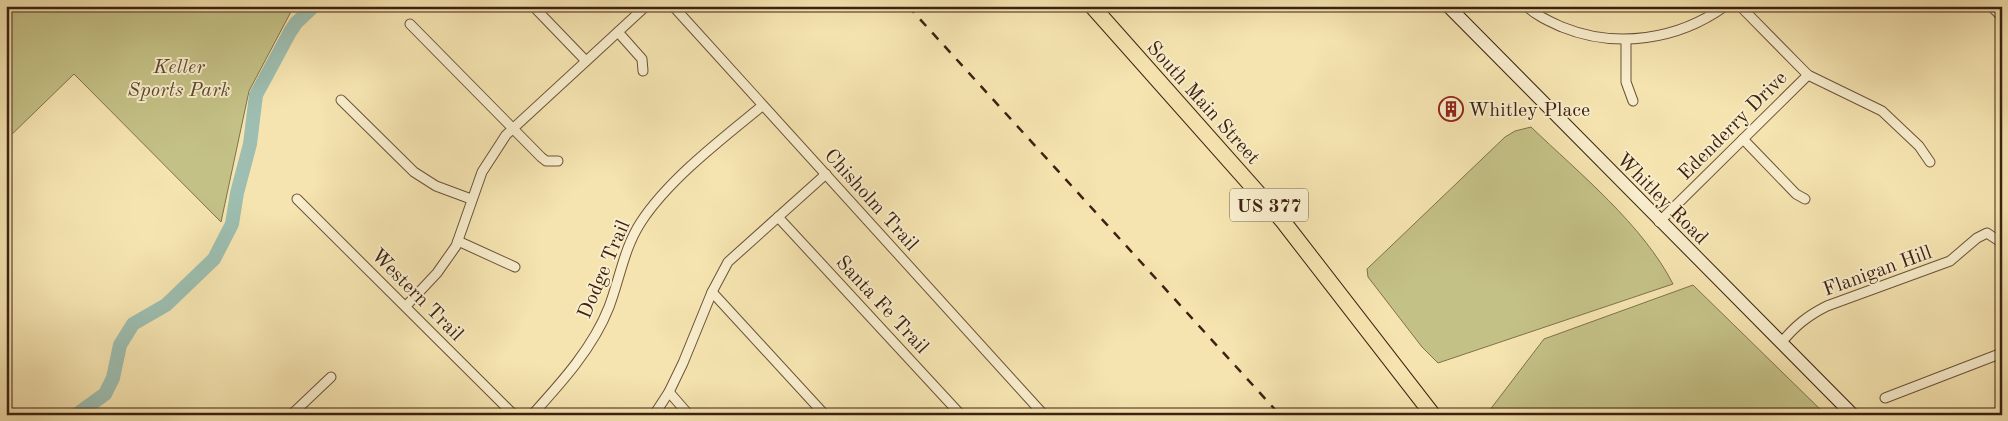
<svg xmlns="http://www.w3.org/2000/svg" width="2008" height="421" font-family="'Old Standard TT',serif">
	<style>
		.green { fill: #c4c186; stroke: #80714c }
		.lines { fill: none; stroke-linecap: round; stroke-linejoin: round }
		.river { stroke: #9dbeb0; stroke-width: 14 }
		.street-casing { stroke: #6b523a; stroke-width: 11 }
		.secondary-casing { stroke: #3d2112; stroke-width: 14 }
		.primary-casing { stroke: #3d2112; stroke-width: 17 }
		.street { stroke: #f8edcc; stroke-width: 9 }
		.secondary { stroke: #f8edcc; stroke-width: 12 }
		.primary { stroke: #f5e4b0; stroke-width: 15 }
		.rail { stroke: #3d2112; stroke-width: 2.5; stroke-dasharray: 9 9; stroke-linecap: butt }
		.labels { text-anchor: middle; stroke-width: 4; stroke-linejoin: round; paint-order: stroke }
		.shield { fill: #f8edcc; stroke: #755e4a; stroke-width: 1 }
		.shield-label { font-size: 19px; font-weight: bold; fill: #3d2112 }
		.park-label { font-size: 20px; font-style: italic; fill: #5f492f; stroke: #f8edcc }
		.street-label { font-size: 20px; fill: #3d2112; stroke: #f8edcc }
		.poi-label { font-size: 20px; fill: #3d2112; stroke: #f8edcc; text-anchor: start }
	</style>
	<rect width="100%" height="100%" fill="#f5e4b0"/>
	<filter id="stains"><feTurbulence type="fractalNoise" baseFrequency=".004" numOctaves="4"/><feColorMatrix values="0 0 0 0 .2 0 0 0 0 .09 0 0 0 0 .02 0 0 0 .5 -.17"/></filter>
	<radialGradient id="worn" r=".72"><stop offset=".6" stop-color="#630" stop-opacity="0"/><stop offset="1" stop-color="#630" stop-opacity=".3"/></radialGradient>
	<g class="green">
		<polygon points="6,6 294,6 249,91 221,222 74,74 6,140"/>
		<path d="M1531 127C1579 173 1643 225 1673 284L1438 363 1422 347 1368 277 1367 269 1505 137 1515 131Z"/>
		<polygon points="1693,285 1826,415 1486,415 1544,339"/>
	</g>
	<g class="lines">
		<polyline class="river" points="76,415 105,394 113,378 120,345 133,324 166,305 214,259 232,224 237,193 250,144 256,95 290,32 296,23 314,6"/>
		<defs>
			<g id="street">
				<polyline points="533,6 586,61"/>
				<polyline points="673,6 1044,415"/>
				<path d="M1526 6C1537 16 1549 21 1562 27 1616 49 1678 40 1725 6"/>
				<polyline points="1740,6 1808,75 1882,111 1919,146 1930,162"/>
				<polyline points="1991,6 2002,17"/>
				<polyline points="410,24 541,157 546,161 558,161"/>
				<polyline points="618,32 642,59 643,71"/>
				<polyline points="1626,40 1626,82 1633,101"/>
				<polyline points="341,100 414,172 436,186 471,199"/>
				<polyline points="1743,139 1796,194 1805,199"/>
				<polyline points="297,199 514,415"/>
				<polyline points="778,217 961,415"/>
				<polyline points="1659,222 1808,75"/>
				<polyline points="458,241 515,267"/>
				<polyline points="712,292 825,415"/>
				<polyline points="406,306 437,273 456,246 482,172 506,135 646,6"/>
				<path d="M1781 343C1795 326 1807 316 1827 306L1950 261 1977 238 1987 233 2002 243"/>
				<polyline points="669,392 689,415"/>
				<polyline points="1885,398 2002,353"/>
				<polyline points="291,415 331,377"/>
				<path d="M532 415C561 383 593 348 609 307 620 278 624 248 641 222 669 179 723 138 762 106"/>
				<polyline points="654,415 669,392 683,363 712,292 728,262 826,174"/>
			</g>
			<polyline id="secondary" points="1448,6 1853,415"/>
			<polyline id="primary" points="1092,6 1282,220 1433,415"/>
		</defs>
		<use href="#street" class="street-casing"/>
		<use href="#secondary" class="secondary-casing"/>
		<use href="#primary" class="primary-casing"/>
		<use href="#street" class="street"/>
		<use href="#secondary" class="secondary"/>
		<use href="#primary" class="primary"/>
		<polyline class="rail" points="908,6 1280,415"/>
	</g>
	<defs>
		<symbol id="building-ring" viewBox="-11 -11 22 22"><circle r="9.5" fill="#f8edcc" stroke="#8f2418" stroke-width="1.5"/><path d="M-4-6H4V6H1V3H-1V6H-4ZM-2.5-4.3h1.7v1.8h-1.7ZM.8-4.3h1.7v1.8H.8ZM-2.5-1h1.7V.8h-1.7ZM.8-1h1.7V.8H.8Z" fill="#8f2418"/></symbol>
	</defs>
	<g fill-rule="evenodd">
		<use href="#building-ring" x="1437" y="95" width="28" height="28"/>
	</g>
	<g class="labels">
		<rect class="shield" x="1230" y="188.5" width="78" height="33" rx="4"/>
		<g class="shield-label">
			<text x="1269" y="212">US 377</text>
		</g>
		<g class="park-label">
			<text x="179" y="73">Keller<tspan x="179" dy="23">Sports Park</tspan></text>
		</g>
		<g class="street-label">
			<text transform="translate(1204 102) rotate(48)" y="7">South Main Street</text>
			<text transform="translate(1732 125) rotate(-45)" y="7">Edenderry Drive</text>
			<text transform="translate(1663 198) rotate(45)" y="7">Whitley Road</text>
			<text transform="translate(872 199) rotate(48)" y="7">Chisholm Trail</text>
			<text transform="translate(603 269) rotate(-67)" y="7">Dodge Trail</text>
			<text transform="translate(1877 270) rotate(-20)" y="7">Flanigan Hill</text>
			<text transform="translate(418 294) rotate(45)" y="7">Western Trail</text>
			<text transform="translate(883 304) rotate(47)" y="7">Santa Fe Trail</text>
		</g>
		<g class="poi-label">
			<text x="1468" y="116">Whitley Place</text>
		</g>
	</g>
	<rect width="2008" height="421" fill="none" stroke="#f5e4b0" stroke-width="25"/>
	<rect x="8" y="8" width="1993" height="406" fill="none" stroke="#3d2112" stroke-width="2.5"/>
	<rect x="12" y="12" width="1983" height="396" fill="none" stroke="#3d2112"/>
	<rect width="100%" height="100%" filter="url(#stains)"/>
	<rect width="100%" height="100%" fill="url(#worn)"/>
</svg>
